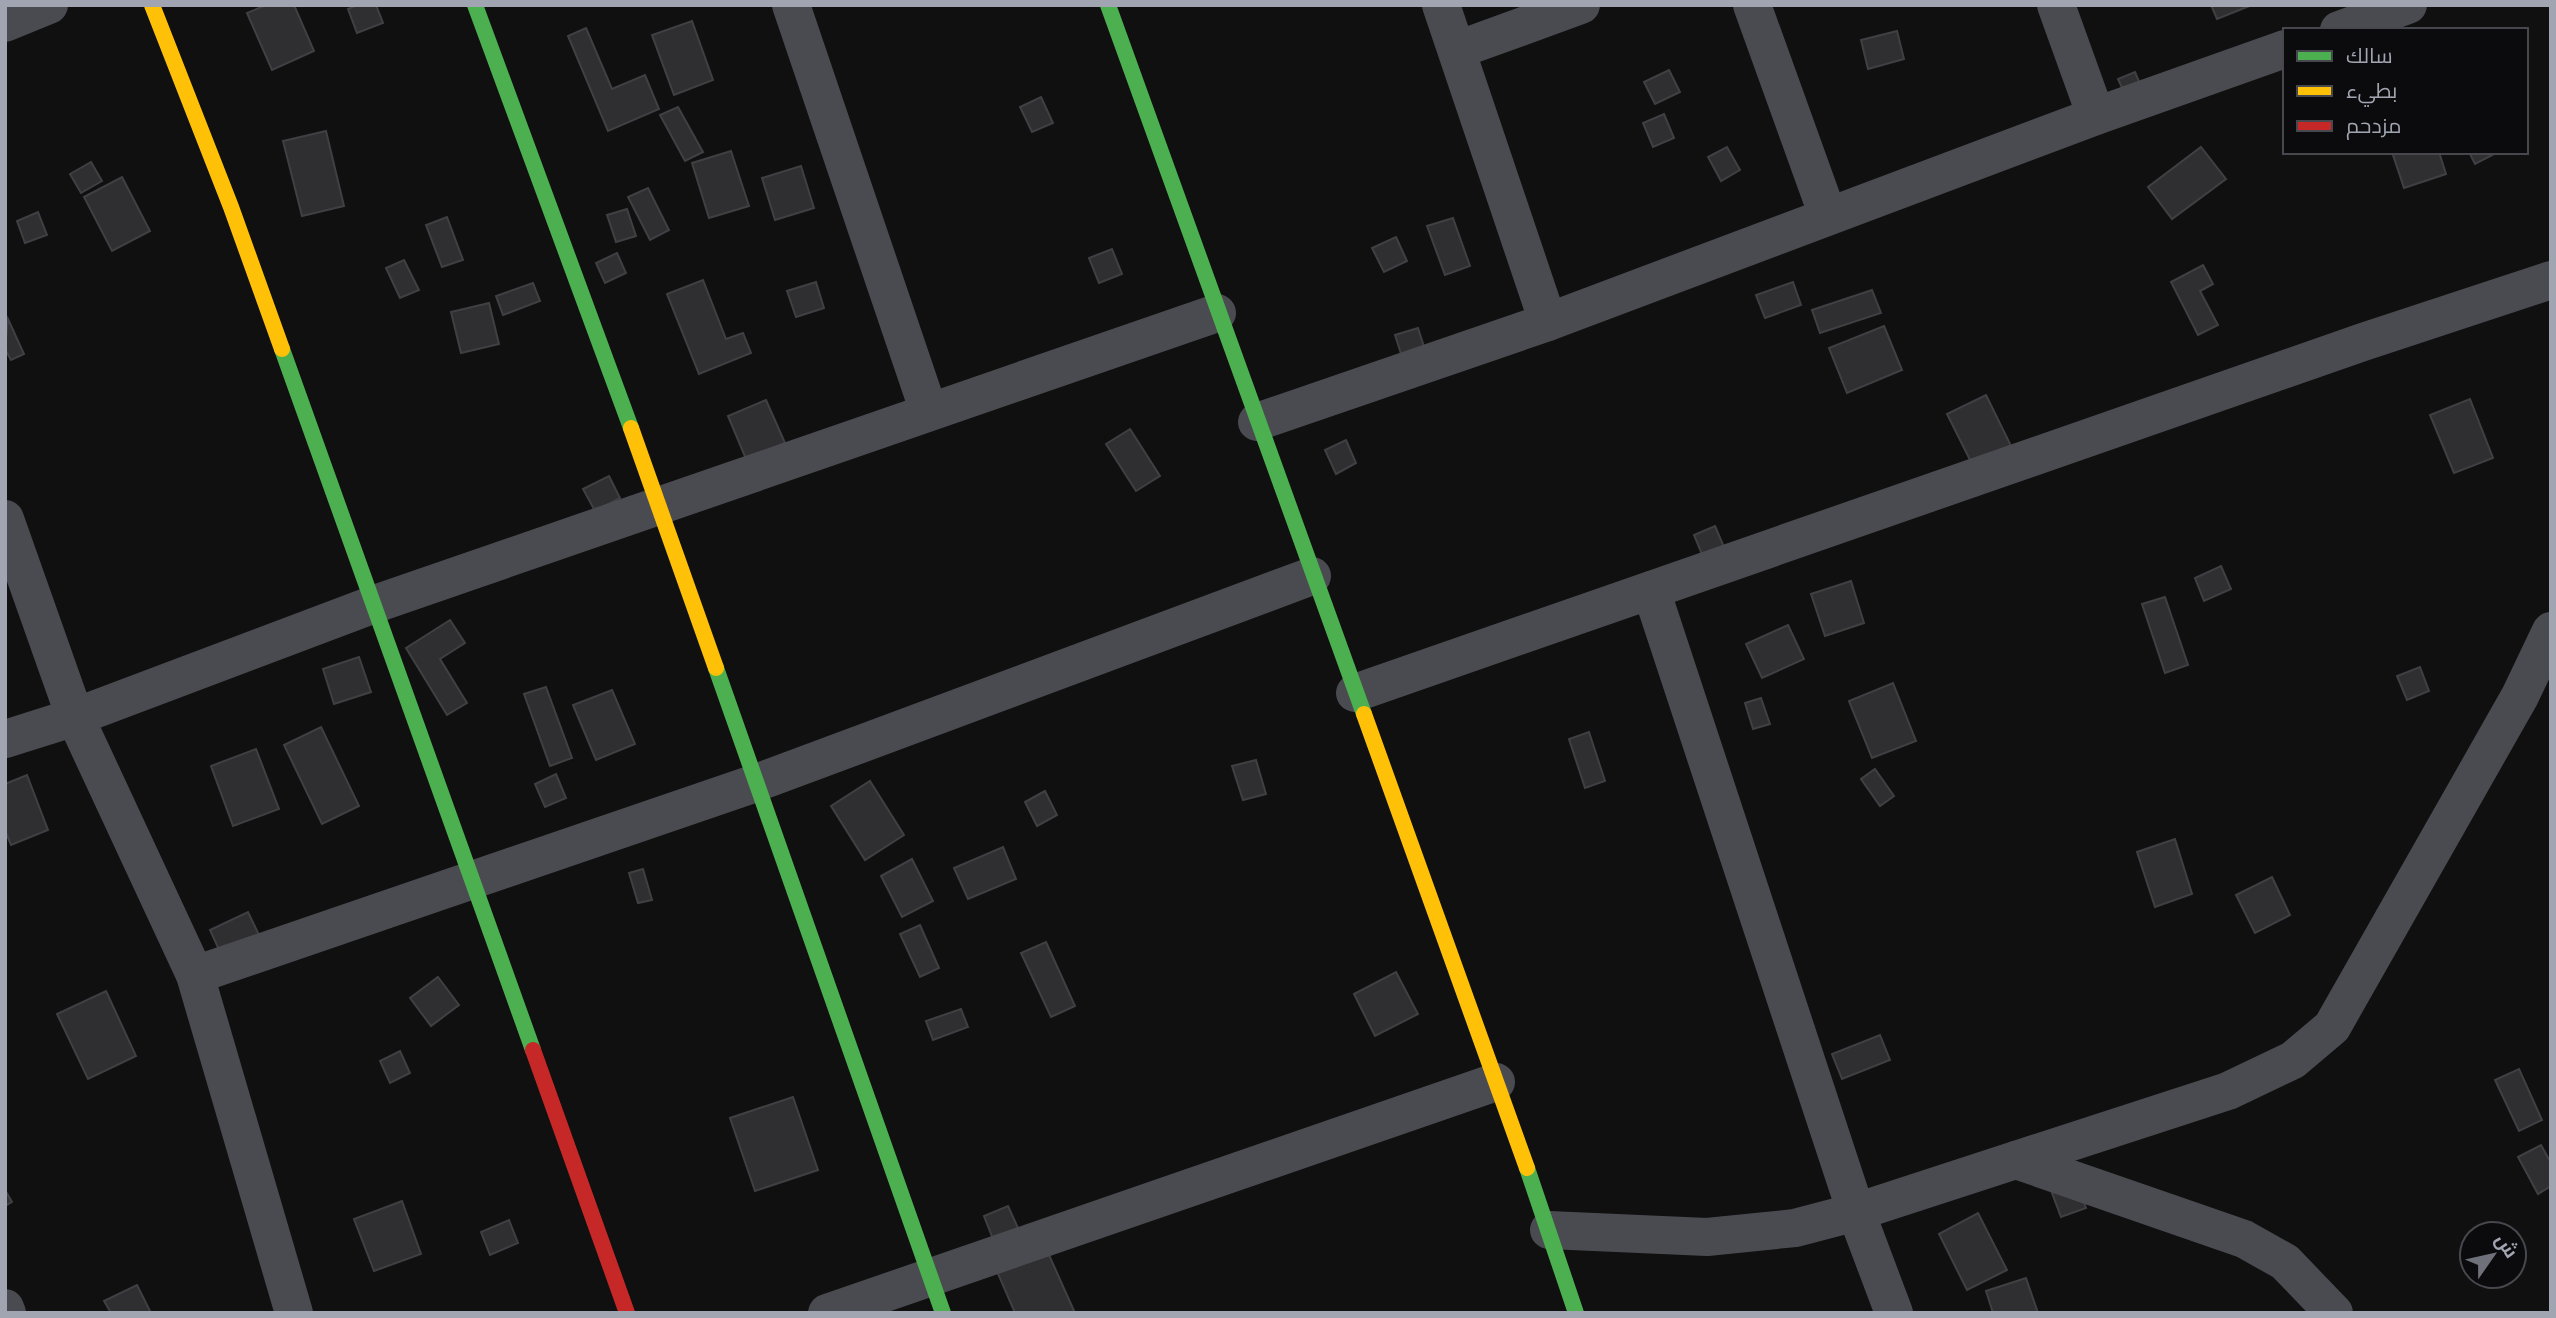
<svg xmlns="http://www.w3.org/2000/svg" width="2556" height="1318" font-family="'Exo 2',Cairo,sans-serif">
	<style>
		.building { fill: #2f2f31; stroke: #404044; stroke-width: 2 }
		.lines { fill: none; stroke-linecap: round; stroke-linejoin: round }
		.street { stroke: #4a4b50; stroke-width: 38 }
		.fast { stroke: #4caf50; stroke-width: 16 }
		.slow { stroke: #ffc107; stroke-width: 16 }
		.jam { stroke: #c62828; stroke-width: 16 }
	</style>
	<rect width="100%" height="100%" fill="#101010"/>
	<g class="building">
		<polygon points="266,5 294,5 314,51 272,70 247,13"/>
		<polygon points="357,5 376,5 383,23 357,33 348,9"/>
		<polygon points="2211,5 2252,5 2217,19"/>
		<polygon points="692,21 713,80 674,95 652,35"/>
		<polygon points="586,28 612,89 645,75 659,109 608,131 568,36"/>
		<polygon points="1897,31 1904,59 1868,69 1861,40"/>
		<polygon points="1669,70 1680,92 1655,104 1644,82"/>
		<polygon points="2135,72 2145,96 2129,103 2118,79"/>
		<polygon points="1041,97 1053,123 1032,132 1020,107"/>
		<polygon points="678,107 703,152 685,161 660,115"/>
		<polygon points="1664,114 1674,138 1653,147 1643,123"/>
		<polygon points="326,131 344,206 302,216 283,141"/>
		<polygon points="1727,147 1740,170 1721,181 1708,157"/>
		<polygon points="2201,147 2226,179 2172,219 2148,187"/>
		<polygon points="731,151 749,206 709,218 692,163"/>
		<polygon points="2392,152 2439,152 2446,174 2404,188"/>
		<polygon points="2469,152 2498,152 2475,164"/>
		<polygon points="91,162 102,181 81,193 70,174"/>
		<polygon points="801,166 814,208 775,220 762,178"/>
		<polygon points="122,177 150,231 112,251 84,197"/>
		<polygon points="648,188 669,230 650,240 628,197"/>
		<polygon points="627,209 636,236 616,242 607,215"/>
		<polygon points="38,212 47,235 25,243 17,221"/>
		<polygon points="447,217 463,260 442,267 426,225"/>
		<polygon points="1453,218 1470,266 1445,275 1427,226"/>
		<polygon points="1396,237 1407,261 1384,272 1372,248"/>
		<polygon points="1112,249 1122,274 1099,283 1089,258"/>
		<polygon points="617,253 626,273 605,283 596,263"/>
		<polygon points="404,260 419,290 400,298 386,268"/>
		<polygon points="2203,265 2213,284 2200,291 2218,325 2198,335 2171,282"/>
		<polygon points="703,280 726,339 743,333 751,353 699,374 667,294"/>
		<polygon points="816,282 824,308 796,317 787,291"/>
		<polygon points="1793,282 1801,305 1765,318 1756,295"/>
		<polygon points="533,283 540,301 503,315 496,296"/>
		<polygon points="1872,290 1881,313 1820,333 1812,310"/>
		<polygon points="489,303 499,344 461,353 451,312"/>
		<polygon points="8,319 24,354 11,360 5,349"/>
		<polygon points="1884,326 1902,370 1847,393 1829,348"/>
		<polygon points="1418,328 1427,356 1404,363 1395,335"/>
		<polygon points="1986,395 2014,452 1975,470 1947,414"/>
		<polygon points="2470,399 2493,458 2454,473 2430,415"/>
		<polygon points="766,400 785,443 746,459 728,416"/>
		<polygon points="1130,429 1160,476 1136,491 1106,444"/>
		<polygon points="1346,440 1356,463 1336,474 1325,450"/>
		<polygon points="609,476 620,498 595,511 583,489"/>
		<polygon points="1715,526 1727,554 1706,564 1694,535"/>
		<polygon points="2221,566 2231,589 2204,601 2195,578"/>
		<polygon points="1851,581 1864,623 1825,636 1811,594"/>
		<polygon points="2165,597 2188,665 2165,673 2142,604"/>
		<polygon points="450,620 465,643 440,659 467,703 447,715 406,648"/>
		<polygon points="1788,625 1804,659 1762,678 1746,644"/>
		<polygon points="359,657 371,692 334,704 323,669"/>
		<polygon points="2420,667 2429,691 2407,700 2397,676"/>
		<polygon points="1893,683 1916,741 1872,758 1849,701"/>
		<polygon points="546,687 572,758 550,766 524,694"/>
		<polygon points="612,690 635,744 596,760 573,705"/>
		<polygon points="1761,698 1770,724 1753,729 1745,703"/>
		<polygon points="321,727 359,806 322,824 284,745"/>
		<polygon points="1589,732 1605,781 1585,788 1569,739"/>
		<polygon points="256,749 279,809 233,826 211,766"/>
		<polygon points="1256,760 1266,794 1243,800 1232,766"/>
		<polygon points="1875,769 1894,796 1880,806 1861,779"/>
		<polygon points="556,774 566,798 545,807 535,784"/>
		<polygon points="27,775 48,830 11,845 5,830 5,784"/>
		<polygon points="870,781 904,835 865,860 831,806"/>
		<polygon points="1045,791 1057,815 1037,826 1025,802"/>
		<polygon points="2175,839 2192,894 2155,907 2137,852"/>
		<polygon points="1003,847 1016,879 968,899 954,868"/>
		<polygon points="912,859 933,901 902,917 881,876"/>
		<polygon points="643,869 652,900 638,903 629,873"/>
		<polygon points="2272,877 2290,915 2255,933 2236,895"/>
		<polygon points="248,912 259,935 220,952 210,930"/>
		<polygon points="920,925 939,968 920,977 900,934"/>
		<polygon points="1046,942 1075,1006 1051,1017 1021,953"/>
		<polygon points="1396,972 1418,1014 1375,1036 1354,994"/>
		<polygon points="438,977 459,1005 431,1026 410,998"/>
		<polygon points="106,991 136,1056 88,1079 57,1014"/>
		<polygon points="961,1009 968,1027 933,1040 926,1021"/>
		<polygon points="1880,1035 1890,1060 1842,1079 1832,1054"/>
		<polygon points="400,1051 410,1073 390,1083 380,1061"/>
		<polygon points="2519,1069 2542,1120 2519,1131 2495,1080"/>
		<polygon points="793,1097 818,1170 755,1191 730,1118"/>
		<polygon points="2541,1145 2551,1163 2551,1186 2538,1194 2518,1157"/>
		<polygon points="2076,1183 2086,1208 2061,1217 2052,1193"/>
		<polygon points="5,1190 12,1202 5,1206"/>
		<polygon points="402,1201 421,1254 374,1271 354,1219"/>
		<polygon points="1008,1206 1018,1228 993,1239 984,1216"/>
		<polygon points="1978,1213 2007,1270 1967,1290 1939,1234"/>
		<polygon points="509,1220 518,1243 490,1255 481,1232"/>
		<polygon points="1045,1246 1075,1313 1015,1313 996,1269"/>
		<polygon points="2026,1278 2038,1313 1993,1313 1986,1291"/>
		<polygon points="137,1285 151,1313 111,1313 104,1301"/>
	</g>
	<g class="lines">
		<g class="street">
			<polyline points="791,5 929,412"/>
			<polyline points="1441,5 1548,322"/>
			<polyline points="1752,5 1828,216"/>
			<polyline points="2056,5 2096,116"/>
			<polyline points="5,23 49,5"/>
			<polyline points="2339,30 2408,5"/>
			<polyline points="1457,50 1581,5"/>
			<polyline points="1257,422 1548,322 2096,116 2285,49"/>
			<polyline points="5,519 75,717 195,975 294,1313"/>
			<polyline points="1651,590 1856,1212 1894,1313"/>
			<polyline points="1355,693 2363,342 2551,280"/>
			<polyline points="5,739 75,717 372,605 1217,313"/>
			<polyline points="195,975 756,783 1312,576"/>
			<polyline points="2016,1160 2244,1239 2285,1262 2334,1313"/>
			<polyline points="1549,1230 1707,1237 1795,1228 1856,1212 2228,1091 2293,1060 2332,1027 2520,696 2551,631"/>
			<polyline points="5,1308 7,1313"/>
			<polyline points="827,1313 1496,1082"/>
		</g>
		<g class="fast">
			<polyline points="475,5 631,428"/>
			<polyline points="1108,5 1364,714"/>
			<polyline points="282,349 533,1050"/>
			<polyline points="716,668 943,1313"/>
			<polyline points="1527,1168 1576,1313"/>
		</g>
		<g class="slow">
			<polyline points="152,5 231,207 282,349"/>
			<polyline points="631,428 716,668"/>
			<polyline points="1364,714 1527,1168"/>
		</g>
		<polyline class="jam" points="533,1050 627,1313"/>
	</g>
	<rect width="2556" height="1318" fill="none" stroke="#a1a5b2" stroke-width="14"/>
	<rect x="2283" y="28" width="245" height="126" fill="#0b0a0c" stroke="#47484e" stroke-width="2"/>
	<rect x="2297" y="51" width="35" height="10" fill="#4caf50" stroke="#47484e" stroke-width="2"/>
	<text x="2346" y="63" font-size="21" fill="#a1a5b2">سالك</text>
	<rect x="2297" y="86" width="35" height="10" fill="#ffc107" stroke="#47484e" stroke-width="2"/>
	<text x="2346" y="98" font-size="21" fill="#a1a5b2">بطيء</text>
	<rect x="2297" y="121" width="35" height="10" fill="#c62828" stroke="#47484e" stroke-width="2"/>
	<text x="2346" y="133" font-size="21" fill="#a1a5b2">مزدحم</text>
	<g transform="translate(2493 1255) rotate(56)"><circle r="33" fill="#0b0a0c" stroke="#47484e" stroke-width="2"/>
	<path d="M0-5L12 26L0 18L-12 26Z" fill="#6e7179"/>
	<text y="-10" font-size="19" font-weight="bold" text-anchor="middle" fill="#a1a5b2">ش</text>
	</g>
</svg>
